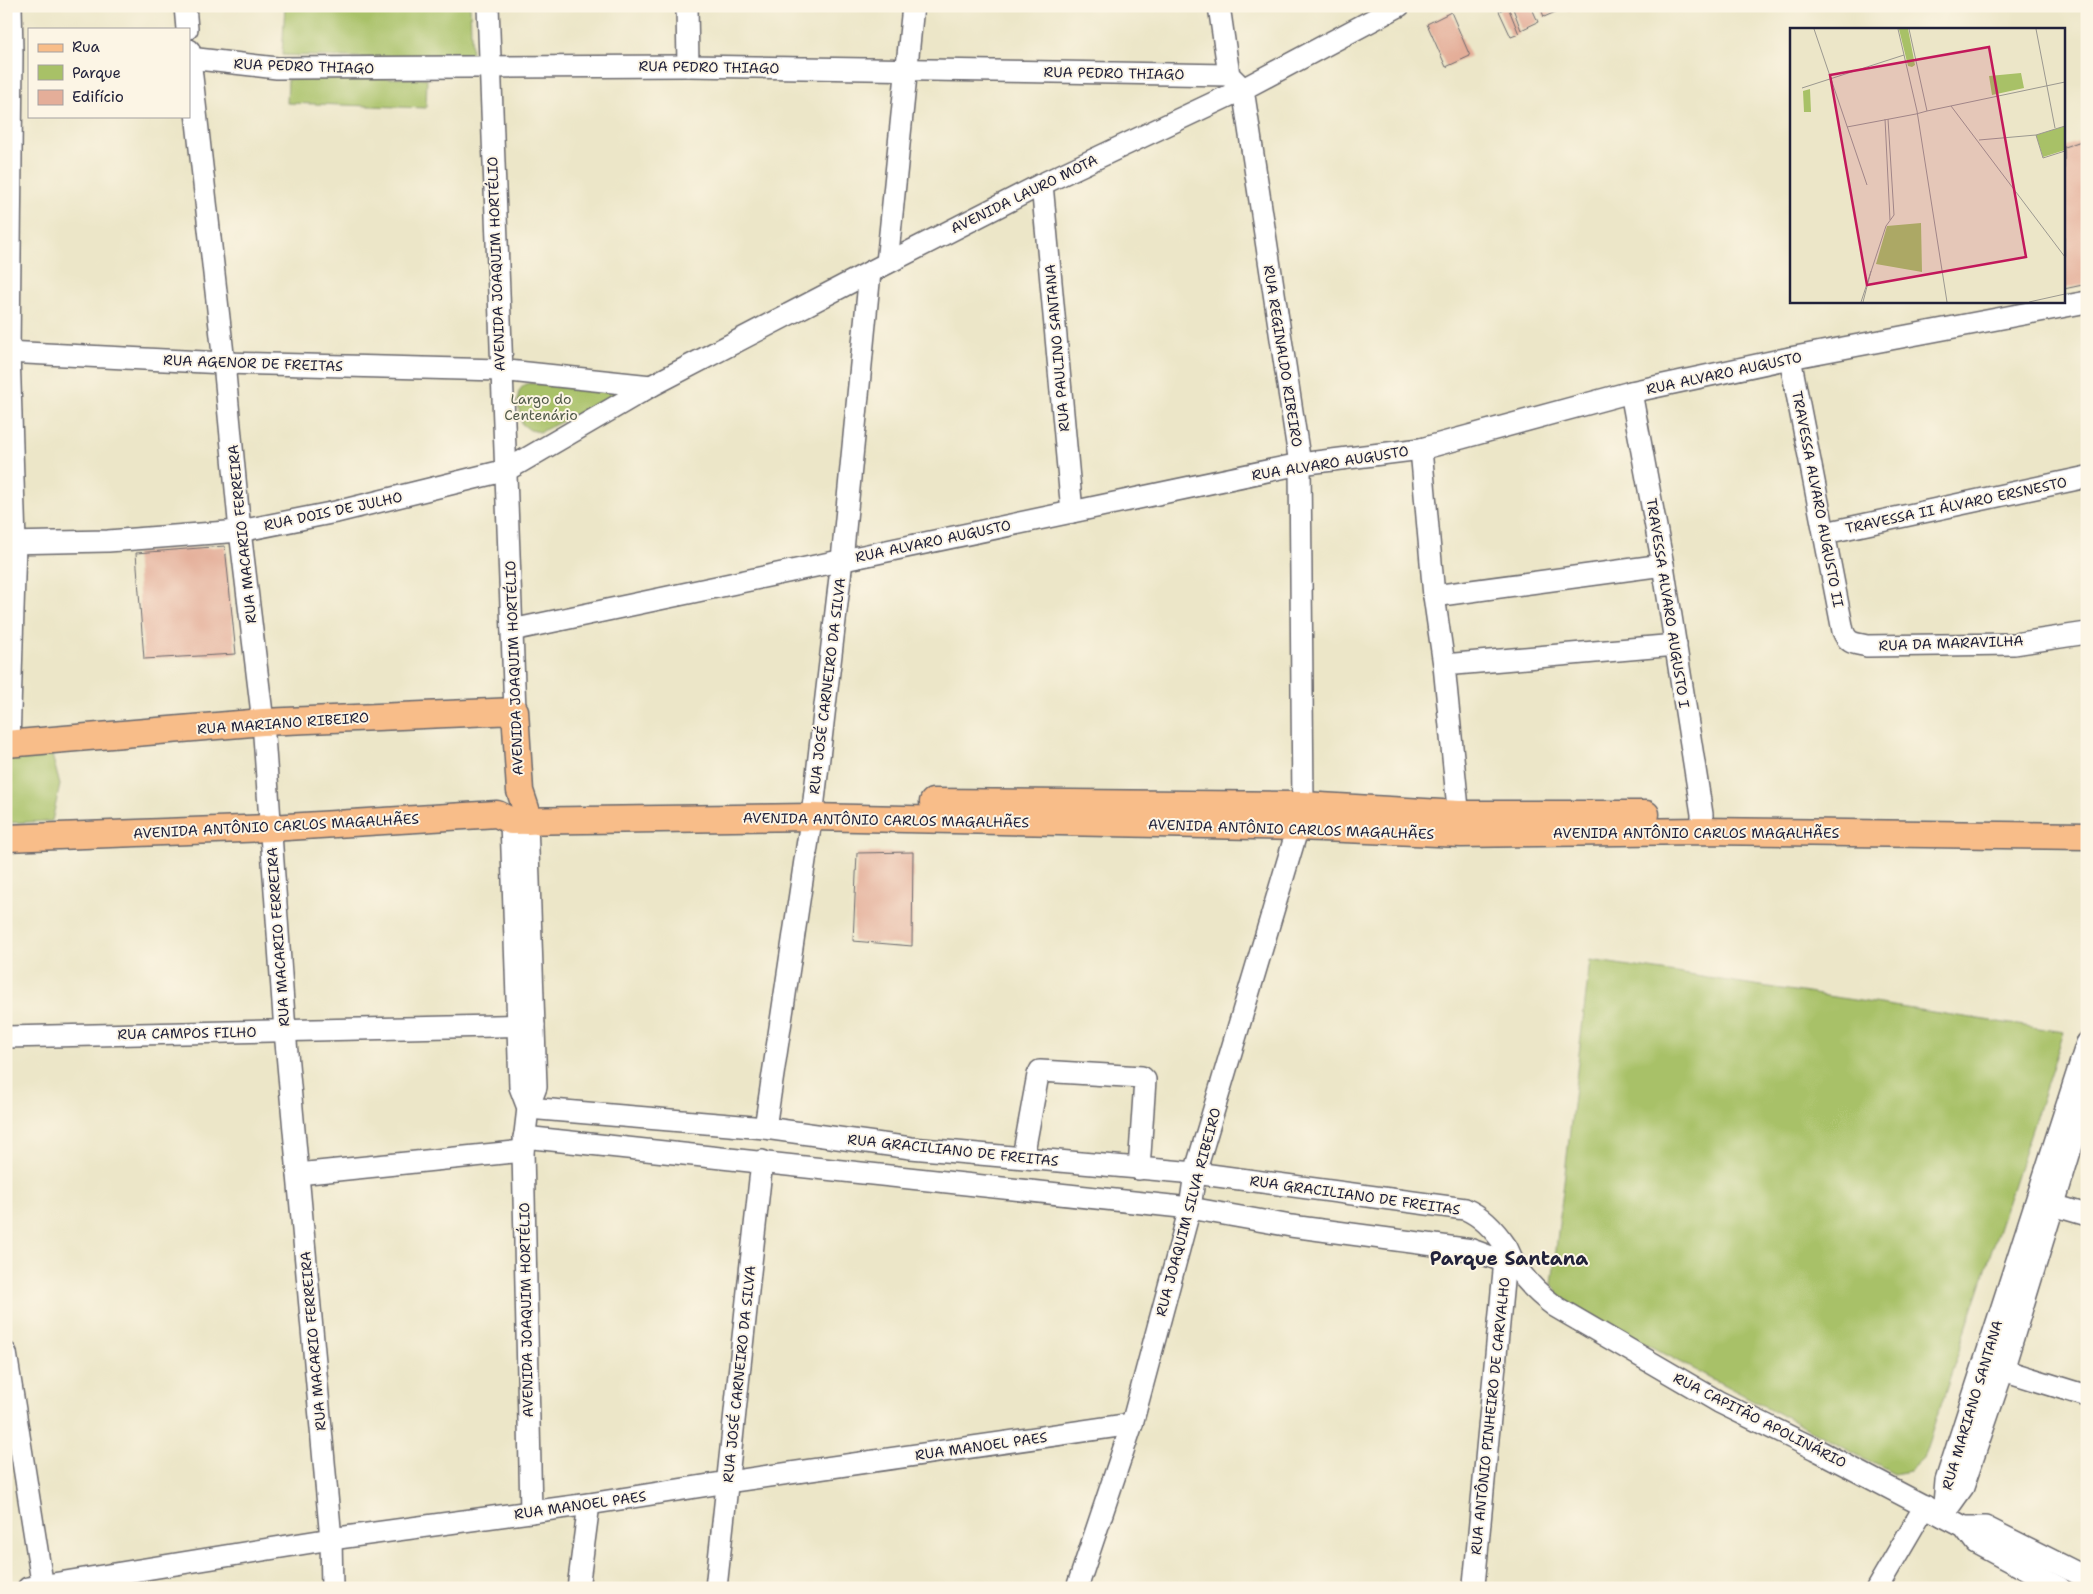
<svg xmlns="http://www.w3.org/2000/svg" width="2093" height="1594" font-family="'Shantell Sans',sans-serif">
	<style>
		.green { fill: #a8c167; stroke: #657251 }
		.building { fill: #e4ae99 }
		.lines { fill: none; stroke-linecap: round; stroke-linejoin: round }
		.minor-casing { stroke: #69676c; stroke-width: 24 }
		.major-casing { stroke: #69676c; stroke-width: 29 }
		.minor { stroke: #fff; stroke-width: 21 }
		.major { stroke: #f8bd89; stroke-width: 26 }
		.labels { text-anchor: middle; stroke-width: 4; stroke-linejoin: round; paint-order: stroke }
		.street-label { font-size: 14px; fill: #22223b; stroke: #fcf5e5 }
		.park-label { font-size: 14px; fill: #515a4a; stroke: #fcf5e5 }
		.district-label { font-size: 19px; font-weight: bold; fill: #22223b; stroke: #fcf5e5 }
		.inset-road { fill: none; stroke: #9b9890; stroke-width: 1 }
		.view { fill: #c2185b; fill-opacity: 0.15; stroke: #c2185b; stroke-width: 2.5 }
		.inset-edge { fill: none; stroke: #22223b; stroke-width: 2.5 }
	</style>
	<rect width="100%" height="100%" fill="#fcf5e5"/>
	<filter id="ink" filterUnits="userSpaceOnUse"><feTurbulence type="fractalNoise" baseFrequency=".02" numOctaves="2"/><feDisplacementMap in="SourceGraphic" scale="10" xChannelSelector="R" yChannelSelector="G"/><feConvolveMatrix kernelMatrix="1 2 1 2 8 2 1 2 1" color-interpolation-filters="sRGB"/></filter>
	<filter id="wash" filterUnits="userSpaceOnUse"><feTurbulence type="fractalNoise" baseFrequency=".0096" numOctaves="4" result="noise"/><feDisplacementMap in="SourceGraphic" scale="20" xChannelSelector="R" yChannelSelector="G"/><feGaussianBlur stdDeviation="1.12" result="paint"/><feColorMatrix in="noise" values="0 0 0 0 0 0 0 0 0 0 0 0 0 0 0 0 0 1.4 0 .05"/><feComposite in="paint" operator="in"/></filter>
	<g filter="url(#wash)">
		<rect width="100%" height="100%" fill="#ece6c8"/>
		<g class="green">
			<polygon points="285,6 470,6 472,61 282,55"/>
			<polygon points="427,78 426,108 287,103 288,79"/>
			<path d="M529 383 623 392 540 432 530 430 522 424C520 410 511 389 529 383Z"/>
			<polygon points="52,755 60,785 52,821 6,823 6,756"/>
			<polygon points="1590,960 2064,1032 1923,1459 1910,1471 1894,1474 1562,1300 1552,1284"/>
		</g>
		<g id="blocks">
			<g class="building">
				<polygon points="1512,6 1531,6 1538,22 1521,30"/>
				<polygon points="1540,6 1558,6 1560,10 1544,17"/>
				<polygon points="1566,6 1578,6 1568,11"/>
				<polygon points="1508,7 1519,34 1511,37 1499,11"/>
				<polygon points="1451,12 1470,56 1446,67 1427,24"/>
				<polygon points="2087,139 2087,284 2064,289 2064,147"/>
				<polygon points="225,546 236,654 144,659 136,553"/>
				<polygon points="913,852 912,946 853,941 857,853"/>
			</g>
		</g>
	</g>
	<g filter="url(#ink)">
		<use href="#blocks" fill-opacity="0" stroke="#69676c" stroke-width="1"/>
		<g class="lines">
			<defs>
				<g id="minor">
					<polyline points="185,6 187,29"/>
					<polyline points="488,6 515,711"/>
					<polyline points="687,6 688,66"/>
					<polyline points="189,50 224,363 240,531 263,722 285,1031 331,1539 332,1588"/>
					<polyline points="189,58 277,68 688,66 1229,75"/>
					<polyline points="1042,184 1072,512"/>
					<polyline points="887,263 913,6"/>
					<polyline points="6,352 224,363 500,370 651,386"/>
					<path d="M1790 358 1843 631C1848 644 1854 643 1867 646L2014 644 2087 633"/>
					<polyline points="1631,392 1663,565 1702,814 1702,831"/>
					<polyline points="1421,449 1434,596 1444,665 1460,829"/>
					<polyline points="1825,533 2087,477"/>
					<polyline points="6,543 108,541 240,531 336,512 507,470 651,386 870,272 1042,184 1243,89 1399,6"/>
					<polyline points="1434,596 1663,565"/>
					<polyline points="512,630 1300,464 1421,449 1631,392 1790,358 2087,302"/>
					<polyline points="1444,665 1676,645"/>
					<polyline points="9,744 15,543 9,352 12,54 11,6"/>
					<polyline points="511,821 520,1087 528,1108"/>
					<polyline points="527,821 536,1087 528,1108 523,1151 531,1512"/>
					<polyline points="6,1037 534,1025"/>
					<path d="M528 1108 765 1128 911 1148 1195 1173 1465 1209C1482 1216 1497 1233 1507 1248 1510 1254 1512 1260 1516 1266 1526 1282 1541 1296 1556 1307L1719 1402 1815 1449 1964 1527 1976 1543 2060 1588"/>
					<polyline points="765,1128 814,800 842,560 870,272"/>
					<polyline points="524,1137 1190,1208 1291,1226 1472,1250 1516,1266"/>
					<polyline points="1023,1157 1038,1075 1040,1071 1142,1077 1145,1080 1139,1169"/>
					<polyline points="298,1174 523,1151"/>
					<polyline points="2053,1205 2087,1215"/>
					<polyline points="6,1353 43,1588"/>
					<polyline points="2003,1370 2087,1396"/>
					<polyline points="1943,1515 1963,1487 2003,1370 2087,1096"/>
					<polyline points="1943,1516 1946,1481 2087,1043"/>
					<polyline points="1964,1527 1985,1527 2087,1578"/>
					<polyline points="1474,1585 1506,1250"/>
					<polyline points="28,1588 331,1539 589,1504 728,1482 1132,1424"/>
					<polyline points="578,1588 589,1504"/>
					<polyline points="716,1588 762,1161"/>
					<polyline points="1077,1588 1132,1424 1190,1208 1195,1173 1298,827 1303,805 1300,464 1243,89 1229,75 1219,6"/>
					<polyline points="1877,1588 1925,1506"/>
				</g>
				<g id="major">
					<polyline points="6,744 263,722 515,711 520,791 526,809 527,821"/>
					<polyline points="933,802 1303,805 1459,814 1646,814"/>
					<polyline points="6,838 271,828 497,814 511,821 810,817 1298,827 1461,834 1702,831 2087,836"/>
				</g>
			</defs>
			<use href="#minor" class="minor-casing"/>
			<use href="#major" class="major-casing"/>
			<use href="#minor" class="minor"/>
			<use href="#major" class="major"/>
		</g>
	</g>
	<g class="labels">
		<g class="street-label">
			<text transform="translate(304 66) rotate(2)" y="5">RUA PEDRO THIAGO</text>
			<text transform="translate(709 67) rotate(1)" y="5">RUA PEDRO THIAGO</text>
			<text transform="translate(1114 73) rotate(1)" y="5">RUA PEDRO THIAGO</text>
			<text transform="translate(1024 194) rotate(-26)" y="5">AVENIDA LAURO MOTA</text>
			<text transform="translate(496 264) rotate(-92)" y="5">AVENIDA JOAQUIM HORTÉLIO</text>
			<text transform="translate(1057 348) rotate(-95)" y="5">RUA PAULINO SANTANA</text>
			<text transform="translate(1283 356) rotate(81)" y="5">RUA REGINALDO RIBEIRO</text>
			<text transform="translate(253 363) rotate(2)" y="5">RUA AGENOR DE FREITAS</text>
			<text transform="translate(1724 373) rotate(-12)" y="5">RUA ALVARO AUGUSTO</text>
			<text transform="translate(1330 463) rotate(-9)" y="5">RUA ALVARO AUGUSTO</text>
			<text transform="translate(1818 499) rotate(79)" y="5">TRAVESSA ALVARO AUGUSTO II</text>
			<text transform="translate(1956 505) rotate(-12)" y="5">TRAVESSA II ÁLVARO ERSNESTO</text>
			<text transform="translate(333 511) rotate(-12)" y="5">RUA DOIS DE JULHO</text>
			<text transform="translate(242 534) rotate(-96)" y="5">RUA MACARIO FERREIRA</text>
			<text transform="translate(933 541) rotate(-12)" y="5">RUA ALVARO AUGUSTO</text>
			<text transform="translate(1668 603) rotate(81)" y="5">TRAVESSA ALVARO AUGUSTO I</text>
			<text transform="translate(1951 643) rotate(-2)" y="5">RUA DA MARAVILHA</text>
			<text transform="translate(514 668) rotate(-92)" y="5">AVENIDA JOAQUIM HORTÉLIO</text>
			<text transform="translate(827 686) rotate(-83)" y="5">RUA JOSÉ CARNEIRO DA SILVA</text>
			<text transform="translate(283 723) rotate(-4)" y="5">RUA MARIANO RIBEIRO</text>
			<text transform="translate(886 820) rotate(1)" y="5">AVENIDA ANTÔNIO CARLOS MAGALHÃES</text>
			<text transform="translate(276 826) rotate(-3)" y="5">AVENIDA ANTÔNIO CARLOS MAGALHÃES</text>
			<text transform="translate(1291 829) rotate(2)" y="5">AVENIDA ANTÔNIO CARLOS MAGALHÃES</text>
			<text x="1696" y="838">AVENIDA ANTÔNIO CARLOS MAGALHÃES</text>
			<text transform="translate(278 937) rotate(-94)" y="5">RUA MACARIO FERREIRA</text>
			<text transform="translate(187 1033) rotate(-1)" y="5">RUA CAMPOS FILHO</text>
			<text transform="translate(953 1150) rotate(6)" y="5">RUA GRACILIANO DE FREITAS</text>
			<text transform="translate(1355 1195) rotate(8)" y="5">RUA GRACILIANO DE FREITAS</text>
			<text transform="translate(1188 1212) rotate(-75)" y="5">RUA JOAQUIM SILVA RIBEIRO</text>
			<text transform="translate(526 1310) rotate(-91)" y="5">AVENIDA JOAQUIM HORTÉLIO</text>
			<text transform="translate(313 1341) rotate(-95)" y="5">RUA MACARIO FERREIRA</text>
			<text transform="translate(739 1374) rotate(-84)" y="5">RUA JOSÉ CARNEIRO DA SILVA</text>
			<text transform="translate(1972 1405) rotate(-73)" y="5">RUA MARIANO SANTANA</text>
			<text transform="translate(1490 1416) rotate(-84)" y="5">RUA ANTÔNIO PINHEIRO DE CARVALHO</text>
			<text transform="translate(1760 1420) rotate(27)" y="5">RUA CAPITÃO APOLINÁRIO</text>
			<text transform="translate(981 1446) rotate(-8)" y="5">RUA MANOEL PAES</text>
			<text transform="translate(580 1505) rotate(-8)" y="5">RUA MANOEL PAES</text>
		</g>
		<g class="park-label">
			<text x="541" y="404">Largo do<tspan x="541" dy="16">Centenário</tspan></text>
		</g>
		<g class="district-label">
			<text x="1509" y="1265">Parque Santana</text>
		</g>
	</g>
	<g transform="translate(1790 28)">
		<rect width="275" height="275" fill="#ece6c8"/>
		<path d="M109 1H118L125 37 122 39 118 38ZM231 45 234 60 202 67 199 48ZM20 61 21 84H14L13 63ZM275 98V122L253 129 246 107ZM131 195 132 244 86 236 97 198Z" fill="#a8c167"/>
		<path class="inset-road" d="M24 1 77 157M108 1 127 83 157 274M119 1 137 83 126 86M246 1 265 100M12 60 114 27M161 78 275 229M137 83 275 54M95 91 100 192M275 98 246 107 253 130 275 123M57 99 126 86M189 112 246 107M71 274 96 198 104 187 98 91M73 274 81 243M239 274 275 266"/>
		<path class="view" d="M199 19 236 229 77 257 40 47Z"/>
		<rect width="275" height="275" class="inset-edge"/>
	</g>
	<rect width="2093" height="1594" fill="none" stroke="#fcf5e5" stroke-width="25"/>
	<rect x="28" y="28" width="162" height="90" fill="#fcf5e5" stroke="#a5a1a1"/>
	<rect x="38" y="44" width="25" height="8" fill="#f8bd89" stroke="#a5a1a1"/>
	<text x="72" y="52" font-size="15" fill="#22223b">Rua</text>
	<rect x="38" y="65" width="25" height="15" fill="#a8c167" stroke="#a5a1a1"/>
	<text x="72" y="78" font-size="15" fill="#22223b">Parque</text>
	<rect x="38" y="90" width="25" height="15" fill="#e4ae99" stroke="#a5a1a1"/>
	<text x="72" y="102" font-size="15" fill="#22223b">Edifício</text>
</svg>
